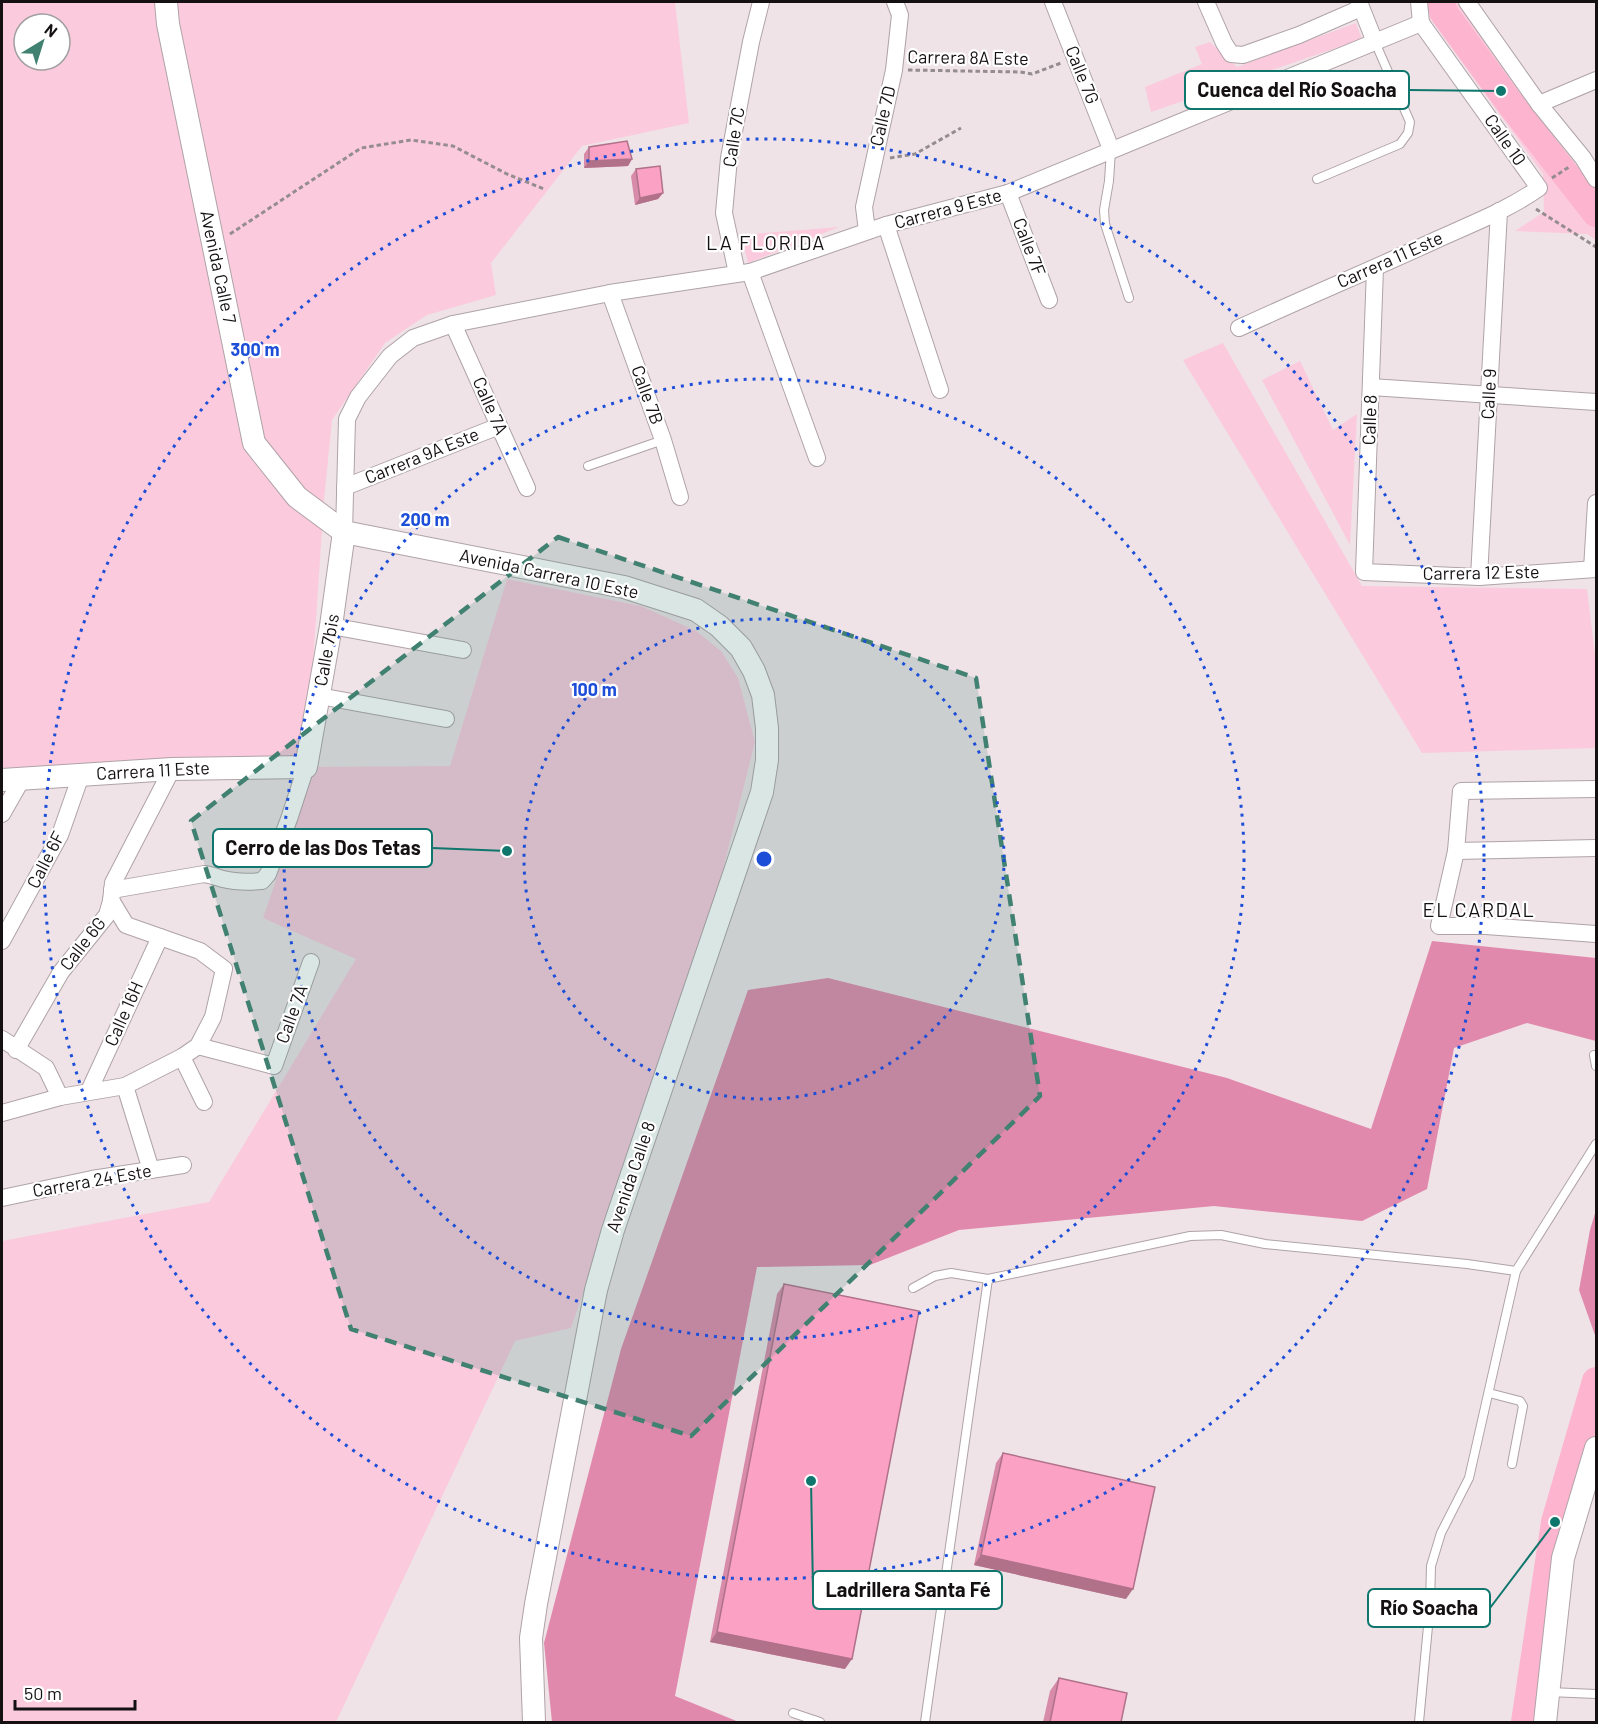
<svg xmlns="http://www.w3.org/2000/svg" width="1598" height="1724" font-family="Barlow,sans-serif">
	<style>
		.green { fill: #fbcadc; fill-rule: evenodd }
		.forest { fill: #e189ac }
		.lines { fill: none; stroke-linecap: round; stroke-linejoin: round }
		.river { stroke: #fdb4cf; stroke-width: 28 }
		.lane-casing { stroke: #afa3a7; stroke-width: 10 }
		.street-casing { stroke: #afa3a7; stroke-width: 18 }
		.secondary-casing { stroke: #afa3a7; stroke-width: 24 }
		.path { stroke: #948c8f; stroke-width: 3; stroke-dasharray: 4.5 3; stroke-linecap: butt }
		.lane { stroke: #fff; stroke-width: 8 }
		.street { stroke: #fff; stroke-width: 16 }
		.secondary { stroke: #fff; stroke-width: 22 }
		.wall { fill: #d88aa9 }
		.shaded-wall { fill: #b07189 }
		.building { fill: #fba1c4; stroke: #b07189; stroke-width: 1.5 }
		.marked { fill: #408171; fill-opacity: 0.2; stroke: #408171; stroke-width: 4.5; stroke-dasharray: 12 8; stroke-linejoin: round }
		.ring { fill: none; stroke: #1d4ed8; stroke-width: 3; stroke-dasharray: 3 6 }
		.labels { text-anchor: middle; stroke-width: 4.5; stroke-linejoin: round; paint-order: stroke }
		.street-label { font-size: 18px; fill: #151113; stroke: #fff }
		.neighbourhood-label { font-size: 20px; letter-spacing: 1.5px; fill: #151113; stroke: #fff }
		.centre { fill: #1d4ed8; stroke: #fff; stroke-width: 3 }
		.ring-label { font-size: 18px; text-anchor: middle; font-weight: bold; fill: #1d4ed8; stroke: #fff; stroke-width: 4.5; stroke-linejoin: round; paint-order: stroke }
		.leader { fill: none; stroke: #0f766e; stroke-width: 2 }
		.callout-dot { fill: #0f766e; stroke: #fff; stroke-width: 2 }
		.callout { fill: #fff; stroke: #0f766e; stroke-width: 2 }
		.callout-label { font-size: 20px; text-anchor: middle; font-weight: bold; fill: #151113 }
	</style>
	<rect width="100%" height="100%" fill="#efe3e7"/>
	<g class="green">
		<path d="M2 2H675L689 123 582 146 491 263 496 295 427 315 385 343 332 420 324 500 306 767 450 766 507 579 641 606 696 631 721 651 738 678 755 742 710 921 571 1328 515 1341 336 1722H2V1241L209 1202 356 959 263 918 309 783 297 760 2 768ZM24 24H60V60H24Z"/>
		<polygon points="1427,2 1457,2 1596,199 1596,240 1587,234 1515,231 1544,212 1543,174 1429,17"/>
		<polygon points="1356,23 1362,39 1151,112 1145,87 1202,64 1195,47 1210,42 1237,67"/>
		<polygon points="839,227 748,263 741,235"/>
		<polygon points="1223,343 1362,586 1587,589 1596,663 1596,748 1422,753 1183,360"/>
		<polygon points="1300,361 1333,430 1357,414 1350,545 1262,380"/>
	</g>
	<g class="forest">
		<polygon points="1432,941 1596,958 1596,1041 1527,1023 1454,1048 1427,1189 1362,1221 1214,1206 959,1230 870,1265 757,1267 675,1696 739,1722 552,1722 544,1643 621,1349 748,990 828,978 1227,1078 1371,1129"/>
		<polygon points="1596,1210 1596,1338 1579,1290 1590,1230"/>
	</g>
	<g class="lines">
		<g class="river">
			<polyline points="1441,2 1444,13 1509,102 1596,213"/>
			<polyline points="1525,1722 1555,1522 1596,1381"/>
		</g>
		<defs>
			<g id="lane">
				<polyline points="1111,150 1109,181 1104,210 1105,224 1129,298"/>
				<polyline points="1317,179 1400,144 1408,133 1410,122 1375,42"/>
				<polyline points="588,466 663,440"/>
				<polyline points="1594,1055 1596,1066"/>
				<polyline points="1516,1271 1596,1144"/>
				<polyline points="913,1288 935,1276 951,1273 988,1279"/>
				<polyline points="1489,1393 1520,1401 1523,1406 1512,1464"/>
				<polyline points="1549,1692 1596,1694"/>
				<polyline points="793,1713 820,1722"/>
				<polyline points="925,1722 988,1279 1190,1236 1221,1235 1265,1244 1467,1264 1516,1271 1469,1478 1441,1533 1431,1566 1430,1605 1419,1722"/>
			</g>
			<g id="street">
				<polyline points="1053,2 1111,149"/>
				<polyline points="1206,2 1224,43 1231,54 1243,55 1299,35 1361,8"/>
				<polyline points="1359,2 1375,42"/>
				<polyline points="1467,2 1539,104 1583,158 1596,179"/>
				<polyline points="1539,104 1596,80"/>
				<polyline points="1008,193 1049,300"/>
				<polyline points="886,225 940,390"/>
				<polyline points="867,231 864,207 894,70 900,15 895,2"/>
				<polyline points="1375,268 1364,572 1479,577 1596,569"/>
				<polyline points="750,272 817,458"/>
				<polyline points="737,273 724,213 729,158 751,42 761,2"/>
				<polyline points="610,293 663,440 680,497"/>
				<polyline points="453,324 527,488"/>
				<path d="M1239 328C1304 298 1371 270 1436 240 1471 224 1508 210 1539 188L1421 23 1419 2"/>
				<polyline points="1371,387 1596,402"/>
				<polyline points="345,487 499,426"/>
				<polyline points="344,532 347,419 358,397 390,356 413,338 453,324 610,293 750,272 886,225 1008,193 1421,23"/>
				<polyline points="1592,569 1596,503"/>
				<polyline points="1479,577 1499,211"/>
				<polyline points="331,626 463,650"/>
				<polyline points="319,696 446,719"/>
				<polyline points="1596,789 1461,791 1456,851 1439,926 1486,926 1596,934"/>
				<polyline points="2,814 22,779"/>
				<polyline points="1456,851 1596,848"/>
				<path d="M112 890 204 874C211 875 216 877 223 879 235 882 250 882 262 881L268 874 289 819 306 767"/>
				<polyline points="2,941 60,835 81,775"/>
				<polyline points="2,1039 46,1068 60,1097"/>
				<polyline points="198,1046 274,1066 311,962"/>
				<polyline points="16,1050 61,972 107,915 111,901 113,883 172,769"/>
				<polyline points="182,1057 204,1102"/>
				<polyline points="125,1086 151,1170"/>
				<polyline points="89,1091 160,937"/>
				<polyline points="2,1113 60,1097 125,1086 182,1057 198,1046 213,1017 224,969 200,951 126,925 111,900"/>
				<polyline points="2,1198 92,1179 183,1165"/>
			</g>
			<g id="secondary">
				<polyline points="166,2 168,24 254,443 297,497 344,532 624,587 696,610 719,626 741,648 754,671 763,695 767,728 767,760 762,792 613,1230 596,1290 536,1604 531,1638 534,1722"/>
				<polyline points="2,780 172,769 306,767 331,626 344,532"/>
				<polyline points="1545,1722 1563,1558 1596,1448"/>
			</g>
		</defs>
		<use href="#lane" class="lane-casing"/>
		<use href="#street" class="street-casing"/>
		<use href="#secondary" class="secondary-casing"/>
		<g class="path">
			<polyline points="908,70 1020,72 1032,74 1061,63"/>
			<polyline points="890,158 915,154 961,128"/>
			<polyline points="1552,178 1569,167"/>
			<polyline points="1536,209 1596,247"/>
			<polyline points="230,234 361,148 411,140 453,146 507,174 544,189"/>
		</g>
		<use href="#lane" class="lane"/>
		<use href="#street" class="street"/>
		<use href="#secondary" class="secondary"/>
	</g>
	<g class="wall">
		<polygon points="589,147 632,159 628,166 584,168 584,154"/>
		<polygon points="636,169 663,193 658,199 635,205 631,176"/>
		<polygon points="784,1284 845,1669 710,1642 777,1294"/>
		<polygon points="1003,1453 1126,1599 974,1565 996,1463"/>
		<polygon points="1059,1678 1121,1722 1043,1722 1050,1691"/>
	</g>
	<g class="shaded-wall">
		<polygon points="632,159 628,166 584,168 589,161"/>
		<polygon points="663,193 658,199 635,205 640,198"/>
		<polygon points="981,1555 1133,1589 1126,1599 974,1565"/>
		<polygon points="717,1632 852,1659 845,1669 710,1642"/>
	</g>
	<g class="building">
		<polygon points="627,141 632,159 589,161 589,147"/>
		<polygon points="660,166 663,193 640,198 636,169"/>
		<polygon points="784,1284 919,1311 852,1659 717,1632"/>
		<polygon points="1003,1453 1155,1487 1133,1589 981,1555"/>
		<polygon points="1059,1678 1127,1693 1121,1722 1050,1722"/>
	</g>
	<path class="marked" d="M558 537 976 678 1040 1096 691 1436 351 1329 191 821Z"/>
	<g class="ring">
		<circle cx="764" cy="859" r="240"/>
		<circle cx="764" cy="859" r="480"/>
		<circle cx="764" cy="859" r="720"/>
	</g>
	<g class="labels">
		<g class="street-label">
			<text transform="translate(968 58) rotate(1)" y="6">Carrera 8A Este</text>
			<text transform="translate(1082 75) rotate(68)" y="6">Calle 7G</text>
			<text transform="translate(883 116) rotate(-77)" y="6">Calle 7D</text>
			<text transform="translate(734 137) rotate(-81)" y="6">Calle 7C</text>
			<text transform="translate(1505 140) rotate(55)" y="6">Calle 10</text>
			<text transform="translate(948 209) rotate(-15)" y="6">Carrera 9 Este</text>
			<text transform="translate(1029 247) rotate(69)" y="6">Calle 7F</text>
			<text transform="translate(1390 260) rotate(-24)" y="6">Carrera 11 Este</text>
			<text transform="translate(218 267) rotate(78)" y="6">Avenida Calle 7</text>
			<text transform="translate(1489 394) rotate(-87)" y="6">Calle 9</text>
			<text transform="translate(647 395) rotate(70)" y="6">Calle 7B</text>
			<text transform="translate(490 406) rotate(66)" y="6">Calle 7A</text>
			<text transform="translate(1370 420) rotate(-88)" y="6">Calle 8</text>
			<text transform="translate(422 456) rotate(-22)" y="6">Carrera 9A Este</text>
			<text transform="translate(1481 573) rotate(-1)" y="6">Carrera 12 Este</text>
			<text transform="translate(549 574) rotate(12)" y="6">Avenida Carrera 10 Este</text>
			<text transform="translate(327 650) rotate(-80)" y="6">Calle 7bis</text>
			<text transform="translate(153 771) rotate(-3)" y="6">Carrera 11 Este</text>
			<text transform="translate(46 860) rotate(-63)" y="6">Calle 6F</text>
			<text transform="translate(83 944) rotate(-52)" y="6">Calle 6G</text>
			<text transform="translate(124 1014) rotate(-66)" y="6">Calle 16H</text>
			<text transform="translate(292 1014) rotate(-70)" y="6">Calle 7A</text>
			<text transform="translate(631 1177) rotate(-71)" y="6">Avenida Calle 8</text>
			<text transform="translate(92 1181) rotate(-10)" y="6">Carrera 24 Este</text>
		</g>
		<g class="neighbourhood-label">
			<text x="766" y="250">LA FLORIDA</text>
			<text x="1479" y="917">EL CARDAL</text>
		</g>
	</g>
	<circle cx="764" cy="859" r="9" class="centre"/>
	<g class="ring-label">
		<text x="255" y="356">300 m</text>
		<text x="425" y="526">200 m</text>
		<text x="594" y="696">100 m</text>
	</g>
	<path class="leader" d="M1501 91L1409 90M507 851L432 848M811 1481L813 1590M1555 1522L1490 1608"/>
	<g class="callout-dot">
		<circle cx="1501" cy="91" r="6"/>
		<circle cx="507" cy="851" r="6"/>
		<circle cx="811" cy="1481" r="6"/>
		<circle cx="1555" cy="1522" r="6"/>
	</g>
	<g class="callout">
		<rect x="1185" y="71" width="224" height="38" rx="6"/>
		<rect x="213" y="829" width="219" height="38" rx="6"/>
		<rect x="813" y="1571" width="189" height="38" rx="6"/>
		<rect x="1368" y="1589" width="122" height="38" rx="6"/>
	</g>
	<g class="callout-label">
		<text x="1297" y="97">Cuenca del Río Soacha</text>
		<text x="323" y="855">Cerro de las Dos Tetas</text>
		<text x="908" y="1597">Ladrillera Santa Fé</text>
		<text x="1429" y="1615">Río Soacha</text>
	</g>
	<rect width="1598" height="1724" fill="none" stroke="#151113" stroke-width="6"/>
	<g transform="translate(42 42) rotate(38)"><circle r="28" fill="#ffffff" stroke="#a1a0a1" stroke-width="1.5"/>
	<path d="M0-4.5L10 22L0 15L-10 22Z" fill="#408171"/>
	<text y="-9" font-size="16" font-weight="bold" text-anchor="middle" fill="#151113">N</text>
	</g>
	<path d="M15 1700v9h120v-9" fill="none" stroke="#151113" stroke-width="3"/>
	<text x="24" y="1700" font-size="18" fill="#151113" stroke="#ffffff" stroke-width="4.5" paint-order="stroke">50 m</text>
</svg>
